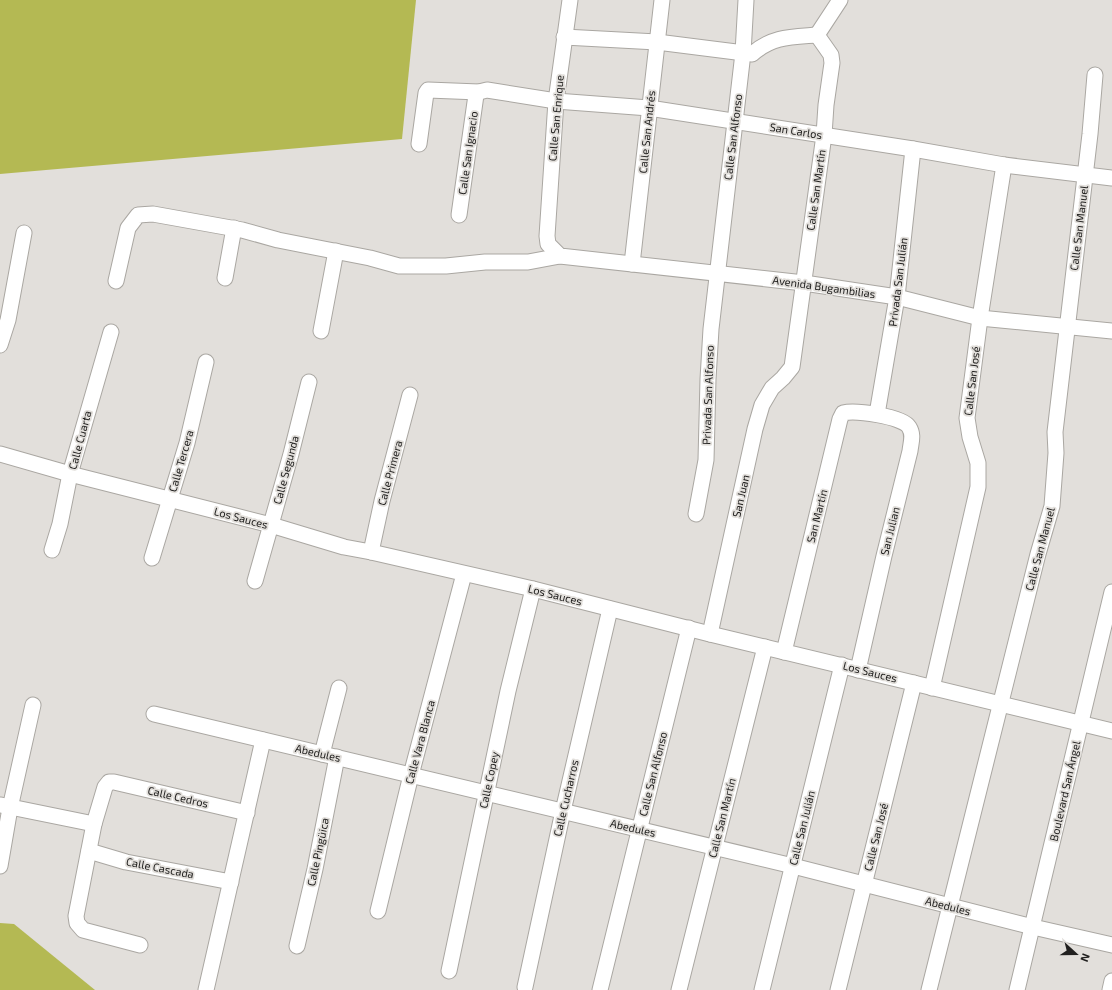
<svg xmlns="http://www.w3.org/2000/svg" width="1112" height="990" font-family="'Exo 2',sans-serif">
	<style>
		.forest { fill: #b4b953 }
		.lines { fill: none; stroke-linecap: round; stroke-linejoin: round }
		.minor-casing { stroke: #aaa7a2; stroke-width: 17 }
		.minor { stroke: #fff; stroke-width: 15 }
		.labels { text-anchor: middle; stroke-width: 3.5; stroke-linejoin: round; paint-order: stroke }
		.street-label { font-size: 11px; fill: #21201f; stroke: #e2dfdb }
	</style>
	<rect width="100%" height="100%" fill="#e2dfdb"/>
	<g class="forest">
		<polygon points="0,0 416,0 402,139 0,174"/>
		<polygon points="0,923 14,924 95,990 0,990"/>
	</g>
	<g class="lines">
		<defs>
			<g id="minor">
				<polyline points="570,0 556,101 547,236 548,244 560,256 804,283 897,297 980,318 1112,331"/>
				<path d="M564 37 657 42 752 54C773 36 791 37 817 35"/>
				<polyline points="419,144 426,93 428,90 479,92 487,90 556,101 649,108 913,149 1004,165 1112,178"/>
				<polyline points="459,215 476,95 479,92"/>
				<polyline points="632,264 662,0"/>
				<polyline points="225,278 234,228"/>
				<polyline points="116,281 128,228 138,215 153,214 242,230 278,240 370,258 399,266 446,266 485,262 528,262 560,256"/>
				<polyline points="321,331 336,251"/>
				<polyline points="0,345 8,320 24,233"/>
				<polyline points="877,414 897,297 913,149"/>
				<polyline points="0,454 70,474 271,525 344,547 371,552 533,589 710,634 1112,731"/>
				<polyline points="696,514 706,460 708,379 711,329 743,53 746,0"/>
				<polyline points="52,550 60,524 70,474 111,332"/>
				<polyline points="371,552 382,501 410,395"/>
				<polyline points="152,558 187,443 206,362"/>
				<polyline points="255,581 291,454 309,382"/>
				<polyline points="710,634 755,429 762,405 772,388 783,378 792,367 824,135 826,105 832,63 831,55 817,35 840,0"/>
				<path d="M784 652 840 419 843 413C855 410 902 416 909 427 914 435 911 442 910 451L884 556 858 670"/>
				<polyline points="932,688 978,487 978,463 970,437 967,418 980,318 1004,165"/>
				<polyline points="154,714 793,866 1033,927 1112,945"/>
				<polyline points="322,754 339,688"/>
				<polyline points="1,805 94,824"/>
				<polyline points="89,851 126,862 231,882"/>
				<polyline points="0,866 10,808 33,705"/>
				<polyline points="378,911 411,775 464,574"/>
				<polyline points="140,945 83,930 77,923 76,916 94,824 105,787 109,782 114,782 247,813"/>
				<polyline points="297,946 315,869 337,757"/>
				<polyline points="449,971 508,691 533,589"/>
				<polyline points="525,987 563,811 610,609"/>
				<polyline points="206,990 263,740"/>
				<polyline points="600,990 689,628"/>
				<polyline points="679,990 765,647"/>
				<polyline points="762,990 842,665"/>
				<polyline points="838,990 914,683"/>
				<polyline points="929,990 1038,554 1052,506 1056,453 1055,432 1090,134 1095,75"/>
				<polyline points="1017,990 1112,592"/>
				<polyline points="1110,990 1112,981"/>
			</g>
		</defs>
		<use href="#minor" class="minor-casing"/>
		<use href="#minor" class="minor"/>
	</g>
	<g class="labels">
		<g class="street-label">
			<text transform="translate(556 118) rotate(-85)" y="4">Calle San Enrique</text>
			<text transform="translate(796 131) rotate(9)" y="4">San Carlos</text>
			<text transform="translate(647 132) rotate(-84)" y="4">Calle San Andrés</text>
			<text transform="translate(733 137) rotate(-83)" y="4">Calle San Alfonso</text>
			<text transform="translate(468 153) rotate(-82)" y="4">Calle San Ignacio</text>
			<text transform="translate(816 190) rotate(-82)" y="4">Calle San Martín</text>
			<text transform="translate(1079 228) rotate(-83)" y="4">Calle San Manuel</text>
			<text transform="translate(898 282) rotate(-83)" y="4">Privada San Julián</text>
			<text transform="translate(824 287) rotate(8)" y="4">Avenida Bugambilias</text>
			<text transform="translate(972 381) rotate(-83)" y="4">Calle San José</text>
			<text transform="translate(708 395) rotate(-88)" y="4">Privada San Alfonso</text>
			<text transform="translate(80 440) rotate(-75)" y="4">Calle Cuarta</text>
			<text transform="translate(181 461) rotate(-74)" y="4">Calle Tercera</text>
			<text transform="translate(286 470) rotate(-75)" y="4">Calle Segunda</text>
			<text transform="translate(390 473) rotate(-75)" y="4">Calle Primera</text>
			<text transform="translate(741 496) rotate(-77)" y="4">San Juan</text>
			<text transform="translate(817 516) rotate(-76)" y="4">San Martín</text>
			<text transform="translate(241 518) rotate(15)" y="4">Los Sauces</text>
			<text transform="translate(890 531) rotate(-76)" y="4">San Julian</text>
			<text transform="translate(1040 549) rotate(-75)" y="4">Calle San Manuel</text>
			<text transform="translate(555 595) rotate(14)" y="4">Los Sauces</text>
			<text transform="translate(870 672) rotate(14)" y="4">Los Sauces</text>
			<text transform="translate(420 742) rotate(-75)" y="4">Calle Vara Blanca</text>
			<text transform="translate(318 753) rotate(13)" y="4">Abedules</text>
			<text transform="translate(653 774) rotate(-76)" y="4">Calle San Alfonso</text>
			<text transform="translate(489 780) rotate(-78)" y="4">Calle Copey</text>
			<text transform="translate(1065 791) rotate(-77)" y="4">Boulevard San Ángel</text>
			<text transform="translate(178 797) rotate(13)" y="4">Calle Cedros</text>
			<text transform="translate(566 798) rotate(-77)" y="4">Calle Cucharros</text>
			<text transform="translate(722 818) rotate(-76)" y="4">Calle San Martín</text>
			<text transform="translate(633 828) rotate(13)" y="4">Abedules</text>
			<text transform="translate(802 828) rotate(-76)" y="4">Calle San Julián</text>
			<text transform="translate(876 837) rotate(-76)" y="4">Calle San José</text>
			<text transform="translate(318 852) rotate(-78)" y="4">Calle Pingüica</text>
			<text transform="translate(160 868) rotate(11)" y="4">Calle Cascada</text>
			<text transform="translate(948 906) rotate(14)" y="4">Abedules</text>
		</g>
	</g>
	<g transform="translate(1076 954) rotate(111)" stroke="#e2dfdb" stroke-width="3" paint-order="stroke">
	<path d="M0-3L7 15L0 10L-7 15Z" fill="#21201f"/>
	<text y="-6" font-size="11" font-weight="bold" text-anchor="middle" fill="#21201f">N</text>
	</g>
</svg>
